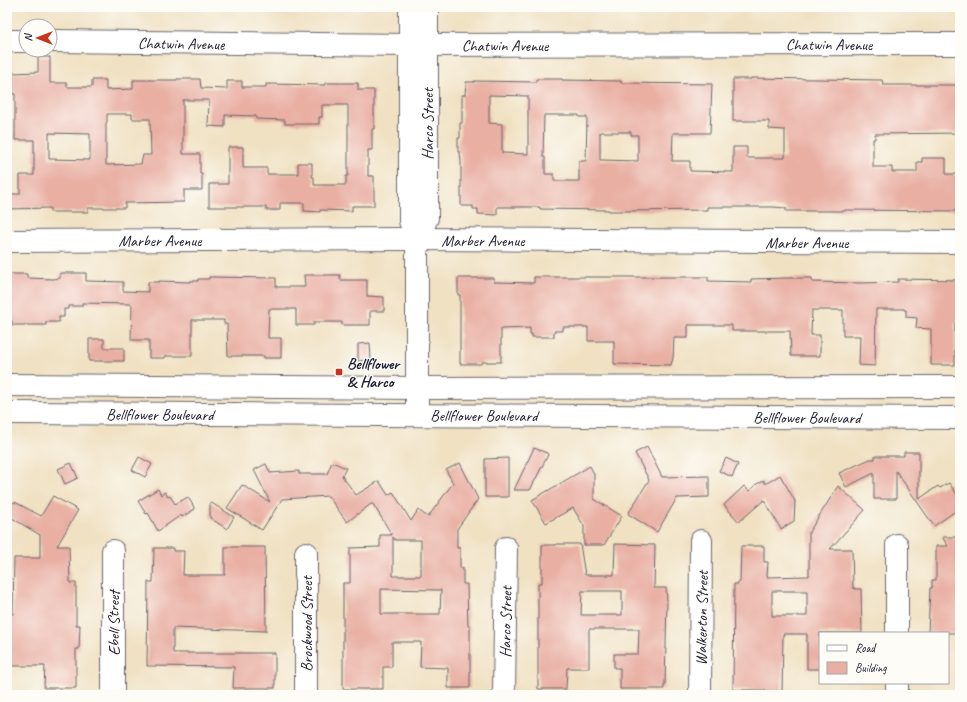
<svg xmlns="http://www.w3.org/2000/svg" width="967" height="702" font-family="Caveat,sans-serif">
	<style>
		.building { fill: #e9afa3; fill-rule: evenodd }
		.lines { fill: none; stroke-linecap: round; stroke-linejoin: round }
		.minor-casing { stroke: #6a656b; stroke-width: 24 }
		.major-casing { stroke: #6a656b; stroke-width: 24 }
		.minor { stroke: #fff; stroke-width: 22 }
		.major { stroke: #fff; stroke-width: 22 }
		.poi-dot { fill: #c8321e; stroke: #fdfcf7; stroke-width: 1.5 }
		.labels { text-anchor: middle; stroke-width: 3; stroke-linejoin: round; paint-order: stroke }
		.street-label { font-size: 16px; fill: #22223b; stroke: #fdfcf7 }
		.poi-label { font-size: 16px; font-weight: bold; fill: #22223b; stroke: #fdfcf7; text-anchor: start }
	</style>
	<rect width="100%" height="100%" fill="#fdfcf7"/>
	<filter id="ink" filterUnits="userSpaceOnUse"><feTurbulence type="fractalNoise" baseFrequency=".025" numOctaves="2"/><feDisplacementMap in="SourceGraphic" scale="8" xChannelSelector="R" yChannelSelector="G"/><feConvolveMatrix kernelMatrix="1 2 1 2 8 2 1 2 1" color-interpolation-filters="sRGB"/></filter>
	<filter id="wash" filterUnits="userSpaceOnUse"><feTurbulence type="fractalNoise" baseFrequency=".012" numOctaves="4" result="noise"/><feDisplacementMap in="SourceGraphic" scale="16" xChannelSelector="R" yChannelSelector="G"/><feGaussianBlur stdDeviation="0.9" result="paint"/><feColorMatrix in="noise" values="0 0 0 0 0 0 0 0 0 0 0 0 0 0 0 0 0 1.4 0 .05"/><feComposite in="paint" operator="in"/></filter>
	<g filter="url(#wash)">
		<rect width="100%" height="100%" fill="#f0e1c3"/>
		<g id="blocks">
			<g class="building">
				<path d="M38 57H50V83H67V87H92V80H106V90L133 89V80H177V79H200L201 88 227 89V81H242V87H266V84L325 85V83H358V90H374V129H372V150H368V176H374V206H352V211L320 210V212L304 211V203H280V210H266V207H209V184H228V147H243V168H267V174H298V163H312V177H314V185H346V176H348V105H322V117H319V124H285V120L256 119V116L225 115V127L208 126 209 100H183V154H200V174H202V190H184V202L125 203V208H88V212H50V208L7 209V194H20V175H34V140H15V94H13V73L38 72ZM107 114H132V119H150L151 155H143L141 164 106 165V123L107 122ZM49 133 90 134V160L49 159Z"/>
				<path d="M751 78 882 80 883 85H959V91H960V133L875 134V139H873V167H892V172H917V162H922V158H946V174H960V211L845 210V211H786V208L773 207H707V210L624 211H609V210L540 209V207H497V215L478 214V209H473V206H461V162L460 152H458V138H460V123H462V95H465L466 82H474V81L536 82V79H562V80L621 81V83L712 84 710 133H673L672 161H690V171L733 172V147H747V158H785V130L769 129V121H733V79H751ZM489 95 528 96V154L502 153V124L489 123ZM544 115H579V117H587L586 161H579V181H554V174H545V157H543ZM600 132H631V135H638V161L600 160Z"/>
				<polygon points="60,273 86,273 86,281 123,282 123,291 148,292 148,282 159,282 159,281 190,282 190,281 198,281 198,279 209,279 209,277 276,278 276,287 305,287 304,275 340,275 340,280 367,280 367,296 384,297 384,311 370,311 370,325 342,325 342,322 314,322 314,325 296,325 296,309 269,309 268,338 281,338 281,358 264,358 264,356 228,356 227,324 224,324 224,320 192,320 192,356 165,356 165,358 149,358 149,340 131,340 132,305 130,304 82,303 82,306 68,306 68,309 64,309 64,317 59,317 59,322 46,322 46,325 12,325 12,321 7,321 7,274 27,274 27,278 53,279 60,278"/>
				<polygon points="534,277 708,277 708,281 751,282 751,279 787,278 812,278 812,282 861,283 898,282 898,279 960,280 960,323 955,323 955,365 931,365 931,329 916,328 917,318 906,317 906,310 904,310 904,309 876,309 875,366 859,365 860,336 843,336 843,310 812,310 811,335 820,335 820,356 791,356 790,331 732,331 732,325 688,325 688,338 674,338 673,358 671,365 614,364 614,341 588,341 588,327 563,327 563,331 554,331 554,337 532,337 532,334 530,334 530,328 501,329 501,362 482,362 481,364 460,364 460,295 458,295 458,278 494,278 494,282 534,283"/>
				<polygon points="89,339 104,339 104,348 124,348 124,361 89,361"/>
				<polygon points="370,343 371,360 358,361 358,344"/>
				<polygon points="647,447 662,477 709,476 709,497 677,498 657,532 628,514 649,480 635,453"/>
				<polygon points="534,448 547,453 548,455 530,490 514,490"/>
				<polygon points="904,452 919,452 919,499 938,486 940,488 949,483 960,499 960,508 934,526 896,471 896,499 874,499 874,473 846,487 839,473 870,459 875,459 875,456 904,456"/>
				<polygon points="139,457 152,464 145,477 132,470"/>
				<polygon points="508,458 508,497 485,497 485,459"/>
				<polygon points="726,458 738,464 732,477 719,471"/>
				<path d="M332 462 346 468 342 476 356 495 379 481 388 495 393 492 411 521 418 510 428 517 453 483 446 470 460 463 478 499 457 529V548H460V568H463V584H467L468 626H470V688H448V668L420 667 421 642H392V667H383V689H343V583H350V548L380 547V535H392L373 504H371L347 522 328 496 282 499 262 530 227 508 242 485 270 502 254 470 266 464 270 473 299 471V474H327ZM393 537 395 540H421V576H393ZM381 589 441 590 440 614H381Z"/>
				<polygon points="71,463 78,478 65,484 58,469"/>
				<polygon points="590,466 594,474 594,499 622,516 604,545 584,545 584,526 573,508 546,523 532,500"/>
				<polygon points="780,475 795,501 794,521 781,529 764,500 739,522 724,505 744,486 749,491 755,486 755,485 764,480 764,483 767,483"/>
				<path d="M838 486 865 510 830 549H852L853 588H855V589H861L862 633H820V669H807V634H783L782 695H766V690H733L734 584H738V582H740L741 546H764V562H768L767 577 809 576V532ZM772 591H807V616H772Z"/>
				<polygon points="158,489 161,495 165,492 168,497 170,496 175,504 188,497 195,509 182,517 181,515 158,531 148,513 146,514 138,501"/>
				<polygon points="53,496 78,510 57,546 69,546 70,583 76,583 76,625 80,625 79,649 76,649 76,688 44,688 45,666 7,666 7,614 13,614 14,558 40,558 40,535 7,515 7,506 15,502 41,516"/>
				<polygon points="210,502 234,517 227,529 210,518"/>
				<polygon points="942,537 960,537 960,600 958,600 957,633 928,633 930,588 932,588 932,580 936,580 936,546 948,546"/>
				<path d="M556 544H580L585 575H614L615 544 655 545 654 588H666L667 600 665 685H664V689H620V668H614V654H638L639 629H589V668H567L566 689H538V583H542V545H556ZM582 591H622V615H581Z"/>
				<polygon points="225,547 265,547 266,631 173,628 173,653 275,653 275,688 233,688 234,667 147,666 148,582 153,582 154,548 173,548 173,551 184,551 183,575 225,575"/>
			</g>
		</g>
	</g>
	<g filter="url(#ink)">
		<use href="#blocks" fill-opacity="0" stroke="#6a656b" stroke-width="1"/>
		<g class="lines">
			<defs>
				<g id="minor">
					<polyline points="410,7 410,221 417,239 417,415"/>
					<polyline points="7,41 26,41"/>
					<polyline points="50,41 410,45 960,44"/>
					<polyline points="417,239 427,218 427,7"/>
					<polyline points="7,241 409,239 960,242"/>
					<polyline points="897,545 897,633"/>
					<polyline points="306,553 306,695"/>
					<polyline points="897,683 897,695"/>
					<polyline points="113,695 113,551"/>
					<polyline points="504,695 506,548"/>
					<polyline points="700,695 701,541"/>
				</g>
				<g id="major">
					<polyline points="7,385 417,388 960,387"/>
					<polyline points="7,413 960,418"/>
				</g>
			</defs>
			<use href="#minor" class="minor-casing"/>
			<use href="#major" class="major-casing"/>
			<use href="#minor" class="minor"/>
			<use href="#major" class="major"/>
		</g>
	</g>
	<rect class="poi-dot" x="335" y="368" width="8" height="8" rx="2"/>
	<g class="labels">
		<g class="street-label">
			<text transform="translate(181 43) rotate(1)" y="6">Chatwin Avenue</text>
			<text x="829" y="50">Chatwin Avenue</text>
			<text x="505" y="51">Chatwin Avenue</text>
			<text transform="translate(427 124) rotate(-90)" y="6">Harco Street</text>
			<text x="160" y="246">Marber Avenue</text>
			<text x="483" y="246">Marber Avenue</text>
			<text x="807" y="248">Marber Avenue</text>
			<text x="160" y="420">Bellflower Boulevard</text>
			<text x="484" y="421">Bellflower Boulevard</text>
			<text x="807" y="423">Bellflower Boulevard</text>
			<text transform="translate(701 618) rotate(-89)" y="6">Walkerton Street</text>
			<text transform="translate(505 622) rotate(-89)" y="6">Harco Street</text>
			<text transform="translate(113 623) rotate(-90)" y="6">Ebell Street</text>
			<text transform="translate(306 624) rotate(-90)" y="6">Brockwood Street</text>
		</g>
		<g class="poi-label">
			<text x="347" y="369">Bellflower<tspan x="347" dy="18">&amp; Harco</tspan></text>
		</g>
	</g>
	<rect width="967" height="702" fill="none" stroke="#fdfcf7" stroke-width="24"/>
	<rect x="819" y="632" width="130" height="52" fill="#fdfcf7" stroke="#a5a5ac"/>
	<rect x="827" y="645" width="20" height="6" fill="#ffffff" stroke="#a5a5ac"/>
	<text x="855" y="652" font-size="12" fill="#22223b">Road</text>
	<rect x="827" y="662" width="20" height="12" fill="#e9afa3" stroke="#a5a5ac"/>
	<text x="855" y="672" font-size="12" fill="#22223b">Building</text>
	<g transform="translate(38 38) rotate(270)"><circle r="19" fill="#fdfcf7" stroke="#a5a5ac"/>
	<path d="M0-3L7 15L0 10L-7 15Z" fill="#c8321e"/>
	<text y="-6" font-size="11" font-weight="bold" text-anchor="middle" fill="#22223b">N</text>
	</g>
</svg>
